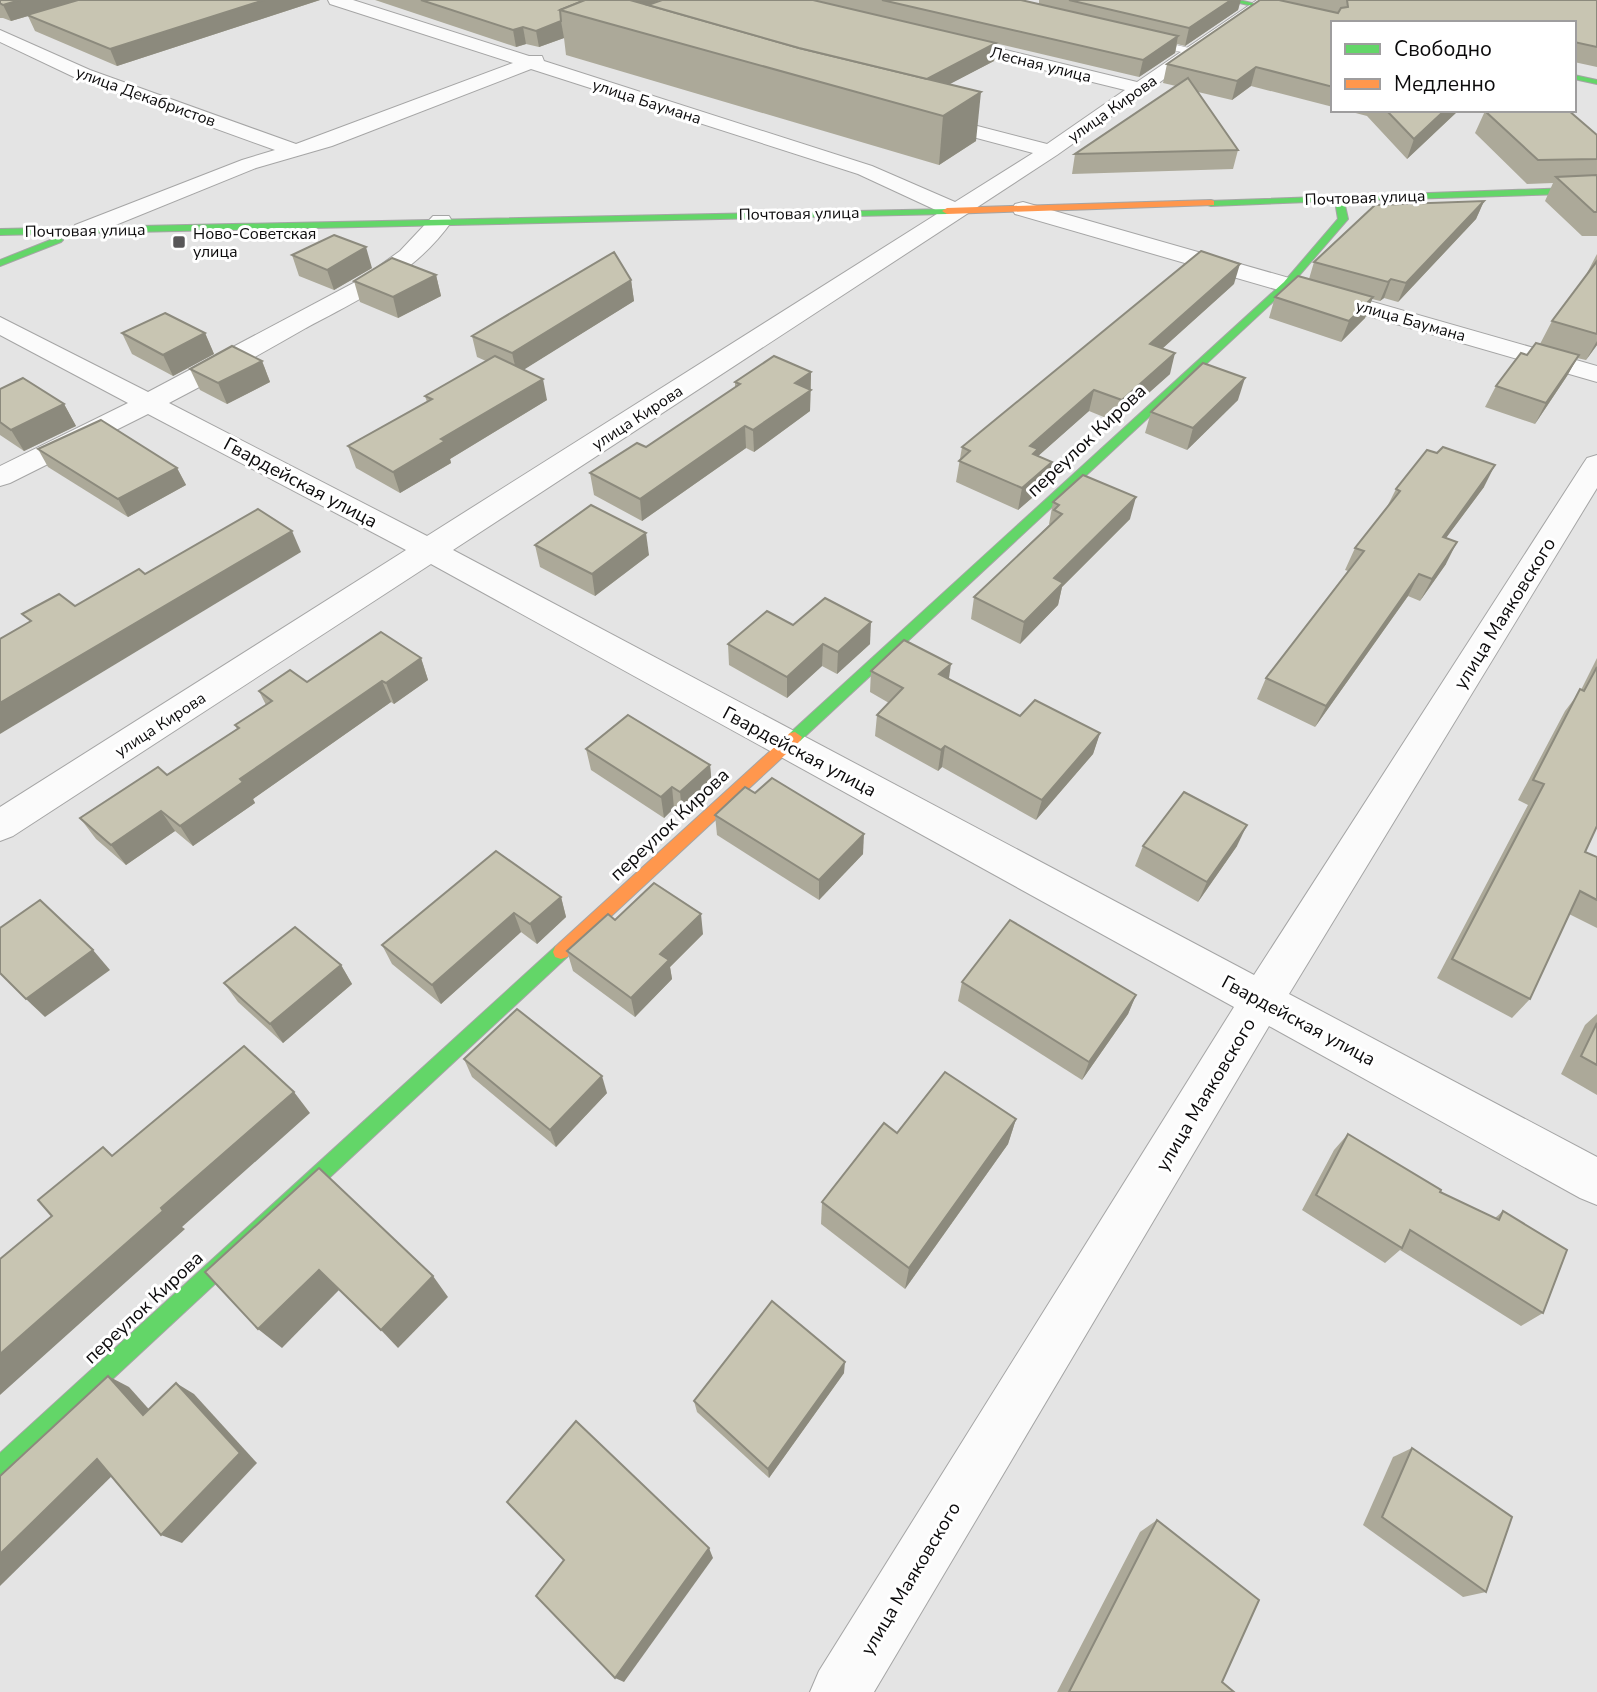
<svg xmlns="http://www.w3.org/2000/svg" width="1597" height="1692" font-family="'Nunito Sans',sans-serif">
	<style>
		.lines { fill: none; stroke-linecap: round; stroke-linejoin: round }
		.lane-casing { stroke: #a5a5a5; stroke-width: 1 }
		.street-casing { stroke: #a5a5a5; stroke-width: 2 }
		.fast-casing { stroke: #a5a5a5; stroke-width: 2 }
		.slow-casing { stroke: #a5a5a5; stroke-width: 2 }
		.lane { fill: #fbfbfb; fill-rule: evenodd }
		.street { fill: #fbfbfb; fill-rule: evenodd }
		.fast { fill: #63d668; fill-rule: evenodd }
		.slow { fill: #ff974d; fill-rule: evenodd }
		.wall { fill: #aca999 }
		.shaded-wall { fill: #8c8a7d }
		.building { fill: #c8c5b2; stroke: #8c8a7d; stroke-width: 2 }
		.poi-dot { fill: #585758; stroke: #fff; stroke-width: 2.5 }
		.labels { text-anchor: middle; stroke-width: 6; stroke-linejoin: round; paint-order: stroke }
		.far-street-label { font-size: 16px; fill: #0c0b0c; stroke: #fff }
		.far-poi-label { font-size: 16px; fill: #0c0b0c; stroke: #fff; text-anchor: start }
		.street-label { font-size: 19px; fill: #0c0b0c; stroke: #fff }
	</style>
	<rect width="100%" height="100%" fill="#e4e4e4"/>
	<g class="lines">
		<defs>
			<polygon id="lane" points="1146,38 1198,50 1199,52 1194,55 1142,43 1142,39"/>
			<g id="street">
				<path d="M328 0H353L529 56H542L544 61 872 166 955 202 1033 153 920 123 917 119 920 115 927 113 1047 144 1125 90 938 44 935 40 938 36 944 35 1137 82 1257 0H1276L1057 155 453 550 1254 975 1583 464 1587 458 1597 455V488L1289 994 1597 1157V1205L1580 1198 1269 1026 874 1692H810L819 1671 1234 1007 431 564 13 836 0 841V807L406 550 148 414 10 483 0 486V466L128 403 0 335V317L148 392 361 279 400 251 433 216H449L452 221C416 273 360 299 306 328 261 354 215 379 169 403L427 536 940 212 858 174 531 69 332 146 256 168 91 235H75L72 230 75 225 242 160 275 150 76 78 0 42V30L90 70 296 144 513 63 330 4Z"/>
				<polygon points="1023,202 1597,366 1597,382 1015,214 1012,209 1015,204"/>
			</g>
			<g id="fast">
				<polygon points="1227,0 1239,0 1336,23 1333,25"/>
				<polygon points="1574,75 1597,80 1597,84 1574,79"/>
				<polygon points="1597,187 1597,193 1344,201 1348,219 1290,286 800,741 790,741 788,737 790,733 1284,282 1338,219 1335,201 1211,206 1208,205 1208,201"/>
				<polygon points="950,209 952,211 947,214 0,235 0,229"/>
				<polygon points="58,237 63,240 61,242 0,266 0,260"/>
				<polygon points="561,945 567,947 569,952 567,957 8,1476 0,1479 0,1453 555,947"/>
			</g>
			<g id="slow">
				<polygon points="1211,200 1214,201 1214,205 947,214 942,211 947,208"/>
				<polygon points="795,732 802,737 800,741 567,957 561,959 555,957 553,952 555,947 790,733"/>
			</g>
		</defs>
		<use href="#lane" class="lane-casing"/>
		<use href="#street" class="street-casing"/>
		<use href="#fast" class="fast-casing"/>
		<use href="#slow" class="slow-casing"/>
		<use href="#lane" class="lane"/>
		<use href="#street" class="street"/>
		<use href="#fast" class="fast"/>
		<use href="#slow" class="slow"/>
	</g>
	<g class="wall">
		<polygon points="0,0 320,0 117,66 35,31 28,16 11,21 3,18 0,18"/>
		<polygon points="375,0 660,0 647,5 648,5 662,0 1021,0 1039,4 1039,0 1240,0 1238,10 1185,46 1177,44 1175,53 1139,77 944,31 996,43 994,61 949,84 976,141 939,165 566,55 564,38 539,47 526,44 516,47"/>
		<polygon points="1260,0 1597,0 1597,67 1574,62 1574,23 1333,23 1333,107 1251,86 1232,100 1198,92 1238,150 1233,169 1072,174 1075,154 1176,86 1163,83 1167,64"/>
		<polygon points="1344,110 1459,110 1407,159 1367,116"/>
		<polygon points="1485,111 1597,135 1597,236 1582,236 1545,201 1553,183 1527,184 1475,133"/>
		<polygon points="1484,201 1476,219 1398,302 1384,298 1380,301 1372,299 1365,318 1341,342 1269,318 1275,297 1309,279 1314,262"/>
		<polygon points="1597,254 1597,345 1586,360 1577,358 1567,376 1535,424 1485,407 1496,386 1540,344 1552,321 1588,273 1587,273"/>
		<polygon points="292,255 372,268 334,290 299,276"/>
		<polygon points="436,275 441,296 398,318 360,302 354,281"/>
		<polygon points="631,280 634,301 524,369 547,400 450,459 451,463 400,493 356,468 348,446 427,402 425,396 486,361 477,357 472,336"/>
		<polygon points="1234,284 1163,348 1170,374 1116,422 1089,411 1038,456 1048,484 1018,510 956,482 962,447"/>
		<polygon points="122,333 205,333 214,354 173,376 132,354"/>
		<polygon points="262,361 270,382 227,404 200,390 190,369"/>
		<polygon points="811,372 810,411 754,452 746,448 642,521 594,495 590,473 646,447 735,388 735,382"/>
		<polygon points="0,389 64,404 76,426 24,451 0,435"/>
		<polygon points="1238,400 1187,450 1145,433 1151,412"/>
		<polygon points="38,449 177,468 186,485 128,517 48,467"/>
		<polygon points="1484,487 1446,538 1446,564 1420,601 1408,596 1315,727 1257,699 1266,678 1348,571 1345,570 1355,548 1387,507 1396,489"/>
		<polygon points="1053,502 1130,519 1062,587 1058,605 1020,644 971,619 974,597 1050,524 1049,524"/>
		<polygon points="535,545 649,555 595,596 540,567"/>
		<polygon points="793,625 870,644 837,674 822,666 787,698 729,665 728,644"/>
		<polygon points="421,658 428,680 394,704 391,702 253,799 255,803 193,846 175,831 126,865 96,839 80,818 167,775 237,729 235,725 266,705 259,691"/>
		<polygon points="1597,658 1597,826 1585,852 1597,857 1597,928 1569,914 1530,999 1512,1018 1437,978 1528,805 1518,800 1565,711 1581,690"/>
		<polygon points="871,671 949,679 1020,716 1100,733 1093,754 1036,820 942,767 938,771 875,736 877,715 889,703 870,692"/>
		<polygon points="586,749 710,765 712,787 682,813 674,808 664,818 591,770"/>
		<polygon points="755,793 863,854 819,900 717,835 715,815"/>
		<polygon points="1143,846 1237,846 1198,902 1135,866"/>
		<polygon points="561,897 566,917 537,944 521,932 441,1004 392,964 382,945"/>
		<polygon points="615,920 703,934 670,967 672,979 635,1017 573,971 567,951"/>
		<polygon points="341,965 352,984 283,1043 238,1002 224,983"/>
		<polygon points="962,982 1136,995 1128,1014 1082,1080 958,1001"/>
		<polygon points="1597,1014 1597,1095 1561,1074 1585,1025"/>
		<polygon points="464,1059 607,1093 556,1147 472,1077"/>
		<polygon points="1016,1119 1008,1144 905,1289 821,1224 822,1202 897,1133"/>
		<polygon points="1348,1134 1440,1192 1495,1218 1503,1211 1543,1313 1521,1326 1400,1250 1385,1263 1302,1210 1334,1150"/>
		<polygon points="844,1373 769,1478 697,1412 694,1401"/>
		<polygon points="1412,1448 1486,1592 1463,1597 1363,1525 1393,1457"/>
		<polygon points="1157,1520 1222,1682 1234,1692 1057,1692 1140,1532"/>
	</g>
	<g class="shaded-wall">
		<polygon points="20,0 85,0 27,15 28,16 11,21 3,5"/>
		<polygon points="264,0 320,0 117,66 110,49"/>
		<polygon points="616,0 660,0 604,22"/>
		<polygon points="1231,0 1241,0 1238,10 1185,46 1189,28"/>
		<polygon points="561,21 564,38 539,47 536,31"/>
		<polygon points="523,27 526,44 516,47 513,30"/>
		<polygon points="1178,36 1175,53 1139,77 1143,60"/>
		<polygon points="996,43 994,61 908,106 909,88"/>
		<polygon points="1256,67 1251,86 1232,100 1237,81"/>
		<polygon points="981,92 976,141 939,165 943,116"/>
		<polygon points="1445,110 1459,110 1407,159 1414,139"/>
		<polygon points="1484,201 1476,219 1398,302 1406,283"/>
		<polygon points="366,247 372,268 334,290 327,270"/>
		<polygon points="1240,264 1234,284 1144,365 1150,344"/>
		<polygon points="436,275 441,296 398,318 393,297"/>
		<polygon points="1391,279 1384,298 1380,301 1388,282"/>
		<polygon points="631,280 634,301 517,374 512,353"/>
		<polygon points="1373,297 1365,318 1341,342 1349,321"/>
		<polygon points="205,333 214,354 173,376 163,355"/>
		<polygon points="1597,341 1597,345 1586,360"/>
		<polygon points="1175,353 1170,374 1116,422 1122,400"/>
		<polygon points="1579,355 1567,376 1535,424 1546,403"/>
		<polygon points="262,361 270,382 227,404 218,383"/>
		<polygon points="811,372 810,411 754,452 753,430 795,383"/>
		<polygon points="1245,378 1238,400 1187,450 1193,428"/>
		<polygon points="543,379 547,400 450,459 451,463 400,493 393,472 441,439"/>
		<polygon points="1094,390 1089,411 1037,457 1034,471 1030,446"/>
		<polygon points="64,404 76,426 24,451 11,430"/>
		<polygon points="745,426 746,448 642,521 640,499"/>
		<polygon points="1052,462 1048,484 1018,510 1022,488"/>
		<polygon points="1495,465 1484,487 1431,558 1443,537"/>
		<polygon points="177,468 186,485 128,517 118,499"/>
		<polygon points="1136,497 1130,519 1062,587 1058,605 1020,644 1024,622 1054,578"/>
		<polygon points="292,531 301,552 0,734 0,703"/>
		<polygon points="646,533 649,555 595,596 592,574"/>
		<polygon points="1457,542 1446,564 1420,601 1432,579"/>
		<polygon points="1419,574 1408,596 1315,727 1326,706"/>
		<polygon points="871,622 870,644 837,674 838,652"/>
		<polygon points="823,644 822,666 787,698 787,677"/>
		<polygon points="421,658 428,680 394,704 386,683"/>
		<polygon points="951,664 948,685 939,674"/>
		<polygon points="382,681 391,702 253,799 255,803 193,846 180,826 240,779"/>
		<polygon points="1100,733 1093,754 1036,820 1042,800"/>
		<polygon points="945,746 942,767 938,771 941,750"/>
		<polygon points="710,765 712,787 682,813 680,792"/>
		<polygon points="672,787 674,808 664,818 661,797"/>
		<polygon points="161,811 175,831 126,865 111,845"/>
		<polygon points="1247,825 1237,846 1198,902 1207,882"/>
		<polygon points="864,834 863,854 819,900 819,880"/>
		<polygon points="561,897 566,917 537,944 530,924"/>
		<polygon points="514,913 521,932 441,1004 432,985"/>
		<polygon points="701,914 703,934 670,967 672,979 635,1017 631,998 660,954"/>
		<polygon points="93,950 110,970 45,1017 26,999"/>
		<polygon points="341,965 352,984 283,1043 270,1024"/>
		<polygon points="1136,995 1128,1014 1082,1080 1089,1062"/>
		<polygon points="602,1076 607,1093 556,1147 550,1130"/>
		<polygon points="294,1092 310,1113 182,1227 185,1229 0,1395 0,1354 161,1208"/>
		<polygon points="1016,1119 1008,1144 905,1289 909,1268"/>
		<polygon points="319,1270 339,1290 282,1348 258,1329"/>
		<polygon points="433,1276 448,1297 398,1348 381,1330"/>
		<polygon points="845,1362 844,1373 769,1478 768,1469"/>
		<polygon points="108,1376 129,1387 163,1425 143,1415"/>
		<polygon points="176,1383 194,1394 257,1463 182,1543 161,1535"/>
		<polygon points="97,1459 119,1469 0,1586 0,1554"/>
		<polygon points="709,1548 713,1558 624,1682 615,1678"/>
	</g>
	<g class="building">
		<polygon points="0,0 20,0 3,5 0,3"/>
		<polygon points="78,0 264,0 110,49 27,15"/>
		<polygon points="421,0 585,0 560,10 561,21 536,31 523,27 513,30"/>
		<polygon points="585,0 630,0 799,48 981,92 943,116 560,10"/>
		<polygon points="662,0 813,0 996,43 927,79 799,48 648,5"/>
		<polygon points="882,0 1021,0 1178,36 1143,60"/>
		<polygon points="1069,0 1231,0 1189,28"/>
		<polygon points="1260,0 1279,0 1338,13 1341,8 1348,7 1347,0 1597,0 1597,47 1574,42 1574,23 1333,23 1333,87 1256,67 1237,81 1167,64"/>
		<polygon points="1188,78 1238,150 1075,154"/>
		<polygon points="1386,110 1445,110 1414,139"/>
		<polygon points="1498,110 1568,110 1597,135 1597,159 1538,160 1485,111"/>
		<polygon points="1597,175 1597,212 1594,212 1556,177"/>
		<polygon points="1484,201 1406,283 1391,279 1388,282 1314,262 1375,205"/>
		<polygon points="334,235 366,247 327,270 292,255"/>
		<polygon points="1201,251 1240,264 1150,344 1175,353 1122,400 1094,390 1030,446 1038,449 1033,454 1052,462 1022,488 959,461 970,451 962,447"/>
		<polygon points="614,252 631,280 512,353 472,336"/>
		<polygon points="392,258 436,275 393,297 354,281"/>
		<polygon points="1597,261 1597,334 1552,321"/>
		<polygon points="1298,276 1373,297 1349,321 1275,297"/>
		<polygon points="165,313 205,333 163,355 122,333"/>
		<polygon points="1536,343 1579,355 1546,403 1496,386 1521,353 1527,355"/>
		<polygon points="232,346 262,361 218,383 190,369"/>
		<polygon points="495,356 543,379 441,439 445,441 393,472 348,446 432,399 425,396"/>
		<polygon points="774,356 811,372 795,383 811,390 753,430 745,426 640,499 590,473 637,443 646,447 740,384 735,382"/>
		<polygon points="1203,363 1245,378 1193,428 1151,412"/>
		<polygon points="23,378 64,404 11,430 0,422 0,389"/>
		<polygon points="101,420 177,468 118,499 38,449"/>
		<polygon points="1443,447 1495,465 1443,537 1457,542 1432,579 1419,574 1326,706 1266,678 1364,551 1355,548 1400,491 1396,489 1427,450 1437,453"/>
		<polygon points="1083,475 1136,497 1054,578 1063,583 1024,622 974,597 1062,514 1054,510 1059,505 1053,502"/>
		<polygon points="591,505 646,533 592,574 535,545"/>
		<polygon points="258,509 292,531 0,703 0,639 31,621 22,614 59,594 75,606 139,569 145,574"/>
		<polygon points="825,598 871,622 838,652 823,644 787,677 728,644 767,611 793,625"/>
		<polygon points="381,632 421,658 386,683 382,681 240,779 243,782 180,826 161,811 111,845 80,818 158,767 167,775 239,728 235,725 272,701 259,691 290,670 307,682"/>
		<polygon points="904,640 951,664 939,674 1020,716 1035,700 1100,733 1042,800 945,746 941,750 877,715 903,688 871,671"/>
		<polygon points="1597,667 1597,826 1585,852 1597,857 1597,900 1580,891 1530,999 1452,959 1544,784 1533,780 1580,689 1584,691"/>
		<polygon points="628,715 710,765 680,792 672,787 661,797 586,749"/>
		<polygon points="772,778 864,834 819,880 715,815 745,787 755,793"/>
		<polygon points="1184,792 1247,825 1207,882 1143,846"/>
		<polygon points="496,851 561,897 530,924 514,913 432,985 382,945"/>
		<polygon points="654,883 701,914 660,954 669,960 631,998 567,951 608,914 615,920"/>
		<polygon points="40,900 93,950 26,999 0,973 0,928"/>
		<polygon points="1010,920 1136,995 1089,1062 962,982"/>
		<polygon points="295,927 341,965 270,1024 224,983"/>
		<polygon points="517,1009 602,1076 550,1130 464,1059"/>
		<polygon points="1597,1023 1597,1065 1581,1056"/>
		<polygon points="244,1046 294,1092 161,1208 163,1211 0,1354 0,1259 52,1216 38,1200 103,1147 112,1156"/>
		<polygon points="945,1072 1016,1119 909,1268 822,1202 884,1123 897,1133"/>
		<polygon points="1348,1134 1441,1190 1440,1192 1499,1220 1503,1211 1567,1250 1543,1313 1410,1230 1402,1248 1316,1195"/>
		<polygon points="319,1168 433,1276 381,1330 319,1270 258,1329 205,1272"/>
		<polygon points="772,1301 845,1362 768,1469 694,1401"/>
		<polygon points="108,1376 143,1415 176,1383 240,1453 161,1535 97,1459 0,1554 0,1476"/>
		<polygon points="576,1421 709,1548 615,1678 536,1596 564,1560 507,1502"/>
		<polygon points="1412,1448 1512,1517 1486,1592 1382,1517"/>
		<polygon points="1157,1520 1259,1600 1222,1682 1234,1692 1069,1692"/>
	</g>
	<rect class="poi-dot" x="172" y="235" width="14" height="14" rx="3.5"/>
	<g class="labels">
		<g class="far-street-label">
			<text transform="translate(1041 64) rotate(14)" y="6">Лесная улица</text>
			<text transform="translate(146 96) rotate(20)" y="6">улица Декабристов</text>
			<text transform="translate(647 101) rotate(18)" y="6">улица Баумана</text>
			<text transform="translate(1112 108) rotate(-35)" y="6">улица Кирова</text>
			<text transform="translate(1365 197) rotate(-2)" y="6">Почтовая улица</text>
			<text transform="translate(799 213) rotate(-1)" y="6">Почтовая улица</text>
			<text transform="translate(85 230) rotate(-1)" y="6">Почтовая улица</text>
			<text transform="translate(1411 320) rotate(16)" y="6">улица Баумана</text>
			<text transform="translate(637 417) rotate(-33)" y="6">улица Кирова</text>
			<text transform="translate(160 724) rotate(-33)" y="6">улица Кирова</text>
		</g>
		<g class="far-poi-label">
			<text x="193" y="239">Ново-Советская<tspan x="193" dy="18">улица</tspan></text>
		</g>
		<g class="street-label">
			<text transform="translate(1086 440) rotate(-43)" y="7">переулок Кирова</text>
			<text transform="translate(301 482) rotate(28)" y="7">Гвардейская улица</text>
			<text transform="translate(1504 613) rotate(-58)" y="7">улица Маяковского</text>
			<text transform="translate(800 751) rotate(28)" y="7">Гвардейская улица</text>
			<text transform="translate(669 824) rotate(-43)" y="7">переулок Кирова</text>
			<text transform="translate(1299 1020) rotate(28)" y="7">Гвардейская улица</text>
			<text transform="translate(1205 1094) rotate(-59)" y="7">улица Маяковского</text>
			<text transform="translate(143 1307) rotate(-43)" y="7">переулок Кирова</text>
			<text transform="translate(910 1578) rotate(-59)" y="7">улица Маяковского</text>
		</g>
	</g>
	<rect x="1331" y="21" width="245" height="91" fill="#ffffff" stroke="#9e9d9e" stroke-width="2"/>
	<rect x="1345" y="44" width="35" height="10" fill="#63d668" stroke="#9e9d9e" stroke-width="2"/>
	<text x="1394" y="56" font-size="21" fill="#0c0b0c">Свободно</text>
	<rect x="1345" y="79" width="35" height="10" fill="#ff974d" stroke="#9e9d9e" stroke-width="2"/>
	<text x="1394" y="91" font-size="21" fill="#0c0b0c">Медленно</text>
</svg>
